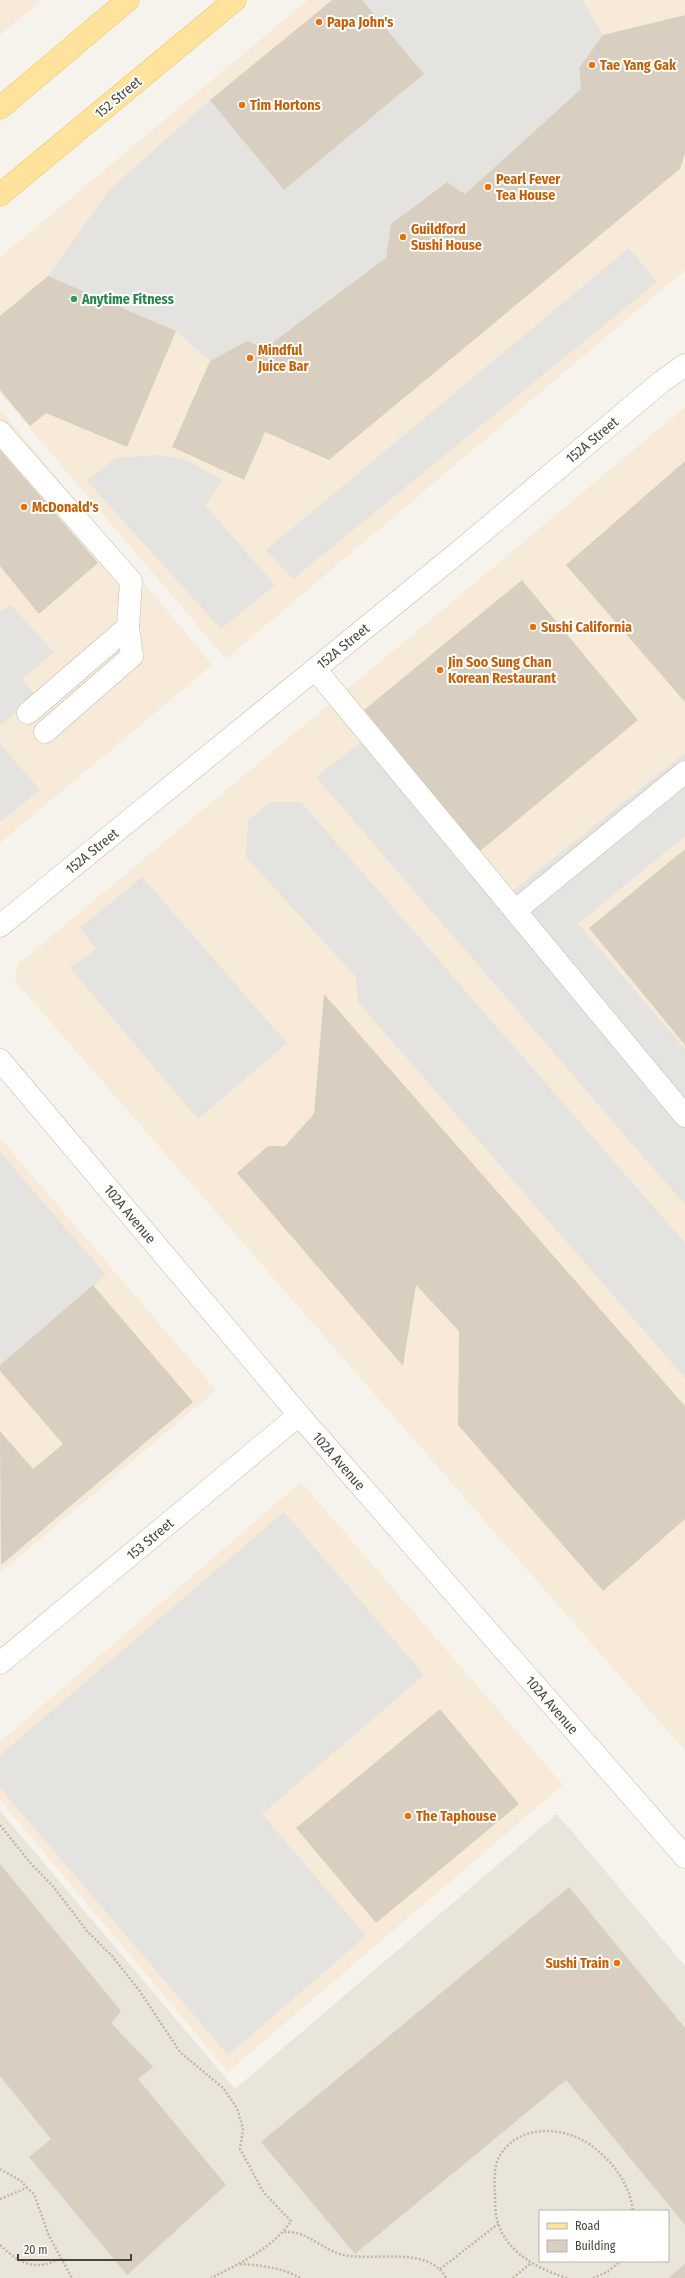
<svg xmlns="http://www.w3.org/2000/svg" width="685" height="2278" font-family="'Fira Sans Condensed',sans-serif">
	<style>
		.residential { fill: #eae5da; fill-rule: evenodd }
		.commercial { fill: #f7ead8 }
		.parking { fill: #e5e3e0 }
		.building { fill: #d8cfc1 }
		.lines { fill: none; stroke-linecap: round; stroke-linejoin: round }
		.minor-casing { stroke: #c2bbae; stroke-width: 23 }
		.major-casing { stroke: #e6c16a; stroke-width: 23 }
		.path { stroke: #c4b79f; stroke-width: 2.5; stroke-dasharray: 2 2; stroke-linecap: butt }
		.minor { stroke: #fff; stroke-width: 22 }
		.major { stroke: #ffe39c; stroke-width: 22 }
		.food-dot { fill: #e8710a; stroke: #fff; stroke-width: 1.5 }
		.leisure-dot { fill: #2e9e5b; stroke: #fff; stroke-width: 1.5 }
		.labels { text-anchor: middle; stroke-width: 4; stroke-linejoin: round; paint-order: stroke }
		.food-label { font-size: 14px; font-weight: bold; fill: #c56008; stroke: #fff; text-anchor: start }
		.street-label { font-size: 14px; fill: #4b4439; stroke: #fff }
		.leisure-label { font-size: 14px; font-weight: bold; fill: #27864d; stroke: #fff; text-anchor: start }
	</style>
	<rect width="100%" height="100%" fill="#f6f3ec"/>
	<path class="residential" d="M0 1811 235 2089 557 1814 685 1966V2278H0ZM540 2211H668V2261H540Z"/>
	<g class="commercial">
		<polygon points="0,0 42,0 0,35"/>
		<polygon points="308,0 685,0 685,270 226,659 0,393 0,257"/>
		<polygon points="685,407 685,1751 15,981 17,965"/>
		<polygon points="0,409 212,665 0,843"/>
		<polygon points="0,1138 216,1390 0,1573"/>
		<polygon points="301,1482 563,1785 228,2072 0,1800 0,1742"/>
	</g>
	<g class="parking">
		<polygon points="362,0 582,0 603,35 579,68 581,89 465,194 446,182 391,224 386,258 265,348 247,341 210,361 176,331 48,276 109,190 210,100 285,189 423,75"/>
		<polygon points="629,248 657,282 293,579 266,550"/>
		<polygon points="158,455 182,458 223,480 205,505 275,585 221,629 87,481 115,458"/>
		<polygon points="11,605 54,652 22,679 35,695 0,726 0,612"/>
		<polygon points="375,731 513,891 685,753 685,836 578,924 685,1049 685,1205 316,777"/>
		<polygon points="0,744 40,790 0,822"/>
		<polygon points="271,802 301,802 685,1243 685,1378 358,1002 356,977 246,857 248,820"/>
		<polygon points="142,877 287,1043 198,1119 70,968 96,949 80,928"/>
		<polygon points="0,1152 106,1275 0,1365"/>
		<polygon points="284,1512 424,1675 262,1814 366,1936 228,2055 0,1788 0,1755"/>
	</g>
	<g class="building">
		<polygon points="332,0 362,0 424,74 284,190 210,100"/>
		<polygon points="685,15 685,154 680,169 329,460 265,432 244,480 172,447 210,361 247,341 265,348 386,258 391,224 447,182 465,194 581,89 579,68 603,35"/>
		<polygon points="48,276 176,331 127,447 46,413 30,426 0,390 0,316"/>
		<polygon points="0,450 98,563 39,614 0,566"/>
		<polygon points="685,461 685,702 566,565"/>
		<polygon points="522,580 638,720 480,851 364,710"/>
		<polygon points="685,849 685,1045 589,928"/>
		<polygon points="324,994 685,1406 685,1519 603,1591 458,1425 459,1331 416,1285 403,1366 237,1173 268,1146 285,1146 314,1114"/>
		<polygon points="93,1285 193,1402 1,1565 0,1431 33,1469 63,1444 0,1371 0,1365"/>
		<polygon points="440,1709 519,1804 376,1923 296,1828"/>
		<polygon points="0,1864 121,2011 111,2023 153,2067 138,2079 226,2185 127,2275 29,2157 51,2139 0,2076"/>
		<polygon points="569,1887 685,2028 685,2225 566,2080 355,2254 261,2142"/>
		<polygon points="685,2264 685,2278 668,2278"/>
	</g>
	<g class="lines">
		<defs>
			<g id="minor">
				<polyline points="0,432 131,581 128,627 28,713"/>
				<polyline points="315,669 685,1116"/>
				<polyline points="45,732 132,656 128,627"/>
				<polyline points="515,911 685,772"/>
				<polyline points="0,926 461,550 661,382 685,365"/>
				<polyline points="0,1060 299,1415 685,1857"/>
				<polyline points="0,1663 299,1415"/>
			</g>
			<g id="major">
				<polyline points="0,108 128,0"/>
				<polyline points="0,195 235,0"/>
			</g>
		</defs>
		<use href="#minor" class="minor-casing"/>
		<use href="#major" class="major-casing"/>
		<g class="path">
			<path d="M0 1825 32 1865 52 1885 87 1931 112 1956 139 1990 180 2052 223 2088 237 2108 243 2129 240 2149 264 2193 291 2221C273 2248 239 2264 211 2278"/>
			<polyline points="0,2169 21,2181 27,2188"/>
			<polyline points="0,2199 27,2188 34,2194 49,2236 72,2278"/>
			<path d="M284 2232C308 2231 318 2247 340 2254 371 2263 428 2244 446 2278"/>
			<path d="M0 2245C20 2264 35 2272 61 2258"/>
			<path d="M240 2264C259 2265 284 2268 300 2278"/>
			<polyline points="440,2269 498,2224"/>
			<polyline points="513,2278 531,2263"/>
			<path d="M567 2278C540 2270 507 2253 498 2223 495 2214 495 2203 495 2193 494 2183 494 2166 499 2157 519 2121 570 2126 597 2150 616 2166 630 2186 633 2211"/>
			<polyline points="593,2278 607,2272 621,2261"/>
		</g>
		<use href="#minor" class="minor"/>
		<use href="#major" class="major"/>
	</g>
	<g class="food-dot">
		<circle cx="319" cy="22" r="4"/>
		<circle cx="592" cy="65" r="4"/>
		<circle cx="242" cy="105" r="4"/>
		<circle cx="488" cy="187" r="4"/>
		<circle cx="403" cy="237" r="4"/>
		<circle cx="250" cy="358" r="4"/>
		<circle cx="24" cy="507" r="4"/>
		<circle cx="533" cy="627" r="4"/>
		<circle cx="440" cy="670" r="4"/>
		<circle cx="408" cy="1816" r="4"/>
		<circle cx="617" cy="1963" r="4"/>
	</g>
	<circle class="leisure-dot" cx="74" cy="299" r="4"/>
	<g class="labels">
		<g class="food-label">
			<text x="327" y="27">Papa John's</text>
			<text x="600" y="70">Tae Yang Gak</text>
			<text x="250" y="110">Tim Hortons</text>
			<text x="496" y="184">Pearl Fever<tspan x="496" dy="16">Tea House</tspan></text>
			<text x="411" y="234">Guildford<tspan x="411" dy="16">Sushi House</tspan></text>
			<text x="258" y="355">Mindful<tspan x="258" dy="16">Juice Bar</tspan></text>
			<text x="32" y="512">McDonald's</text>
			<text x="541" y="632">Sushi California</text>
			<text x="448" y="667">Jin Soo Sung Chan<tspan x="448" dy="16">Korean Restaurant</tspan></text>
			<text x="416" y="1821">The Taphouse</text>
			<text x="609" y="1968" text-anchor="end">Sushi Train</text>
		</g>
		<g class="street-label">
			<text transform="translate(118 97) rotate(-40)" y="5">152 Street</text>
			<text transform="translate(592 440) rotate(-40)" y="5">152A Street</text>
			<text transform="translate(343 646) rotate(-39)" y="5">152A Street</text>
			<text transform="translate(92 851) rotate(-39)" y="5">152A Street</text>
			<text transform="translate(130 1214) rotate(50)" y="5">102A Avenue</text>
			<text transform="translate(339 1461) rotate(49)" y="5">102A Avenue</text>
			<text transform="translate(150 1539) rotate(-40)" y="5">153 Street</text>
			<text transform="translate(552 1705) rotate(49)" y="5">102A Avenue</text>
		</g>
		<g class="leisure-label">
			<text x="82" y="304">Anytime Fitness</text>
		</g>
	</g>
	<rect x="539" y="2210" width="130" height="52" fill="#ffffff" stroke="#b7b4b0"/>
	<rect x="547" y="2223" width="20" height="6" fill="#ffe39c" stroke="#b7b4b0"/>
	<text x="575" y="2230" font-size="12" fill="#4b4439">Road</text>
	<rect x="547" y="2240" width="20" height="12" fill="#d8cfc1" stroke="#b7b4b0"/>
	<text x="575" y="2250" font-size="12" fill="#4b4439">Building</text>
	<path d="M18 2254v6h113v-6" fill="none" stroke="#4b4439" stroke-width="2"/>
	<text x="24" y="2254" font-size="12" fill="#4b4439" stroke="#ffffff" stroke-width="3" paint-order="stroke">20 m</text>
</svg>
